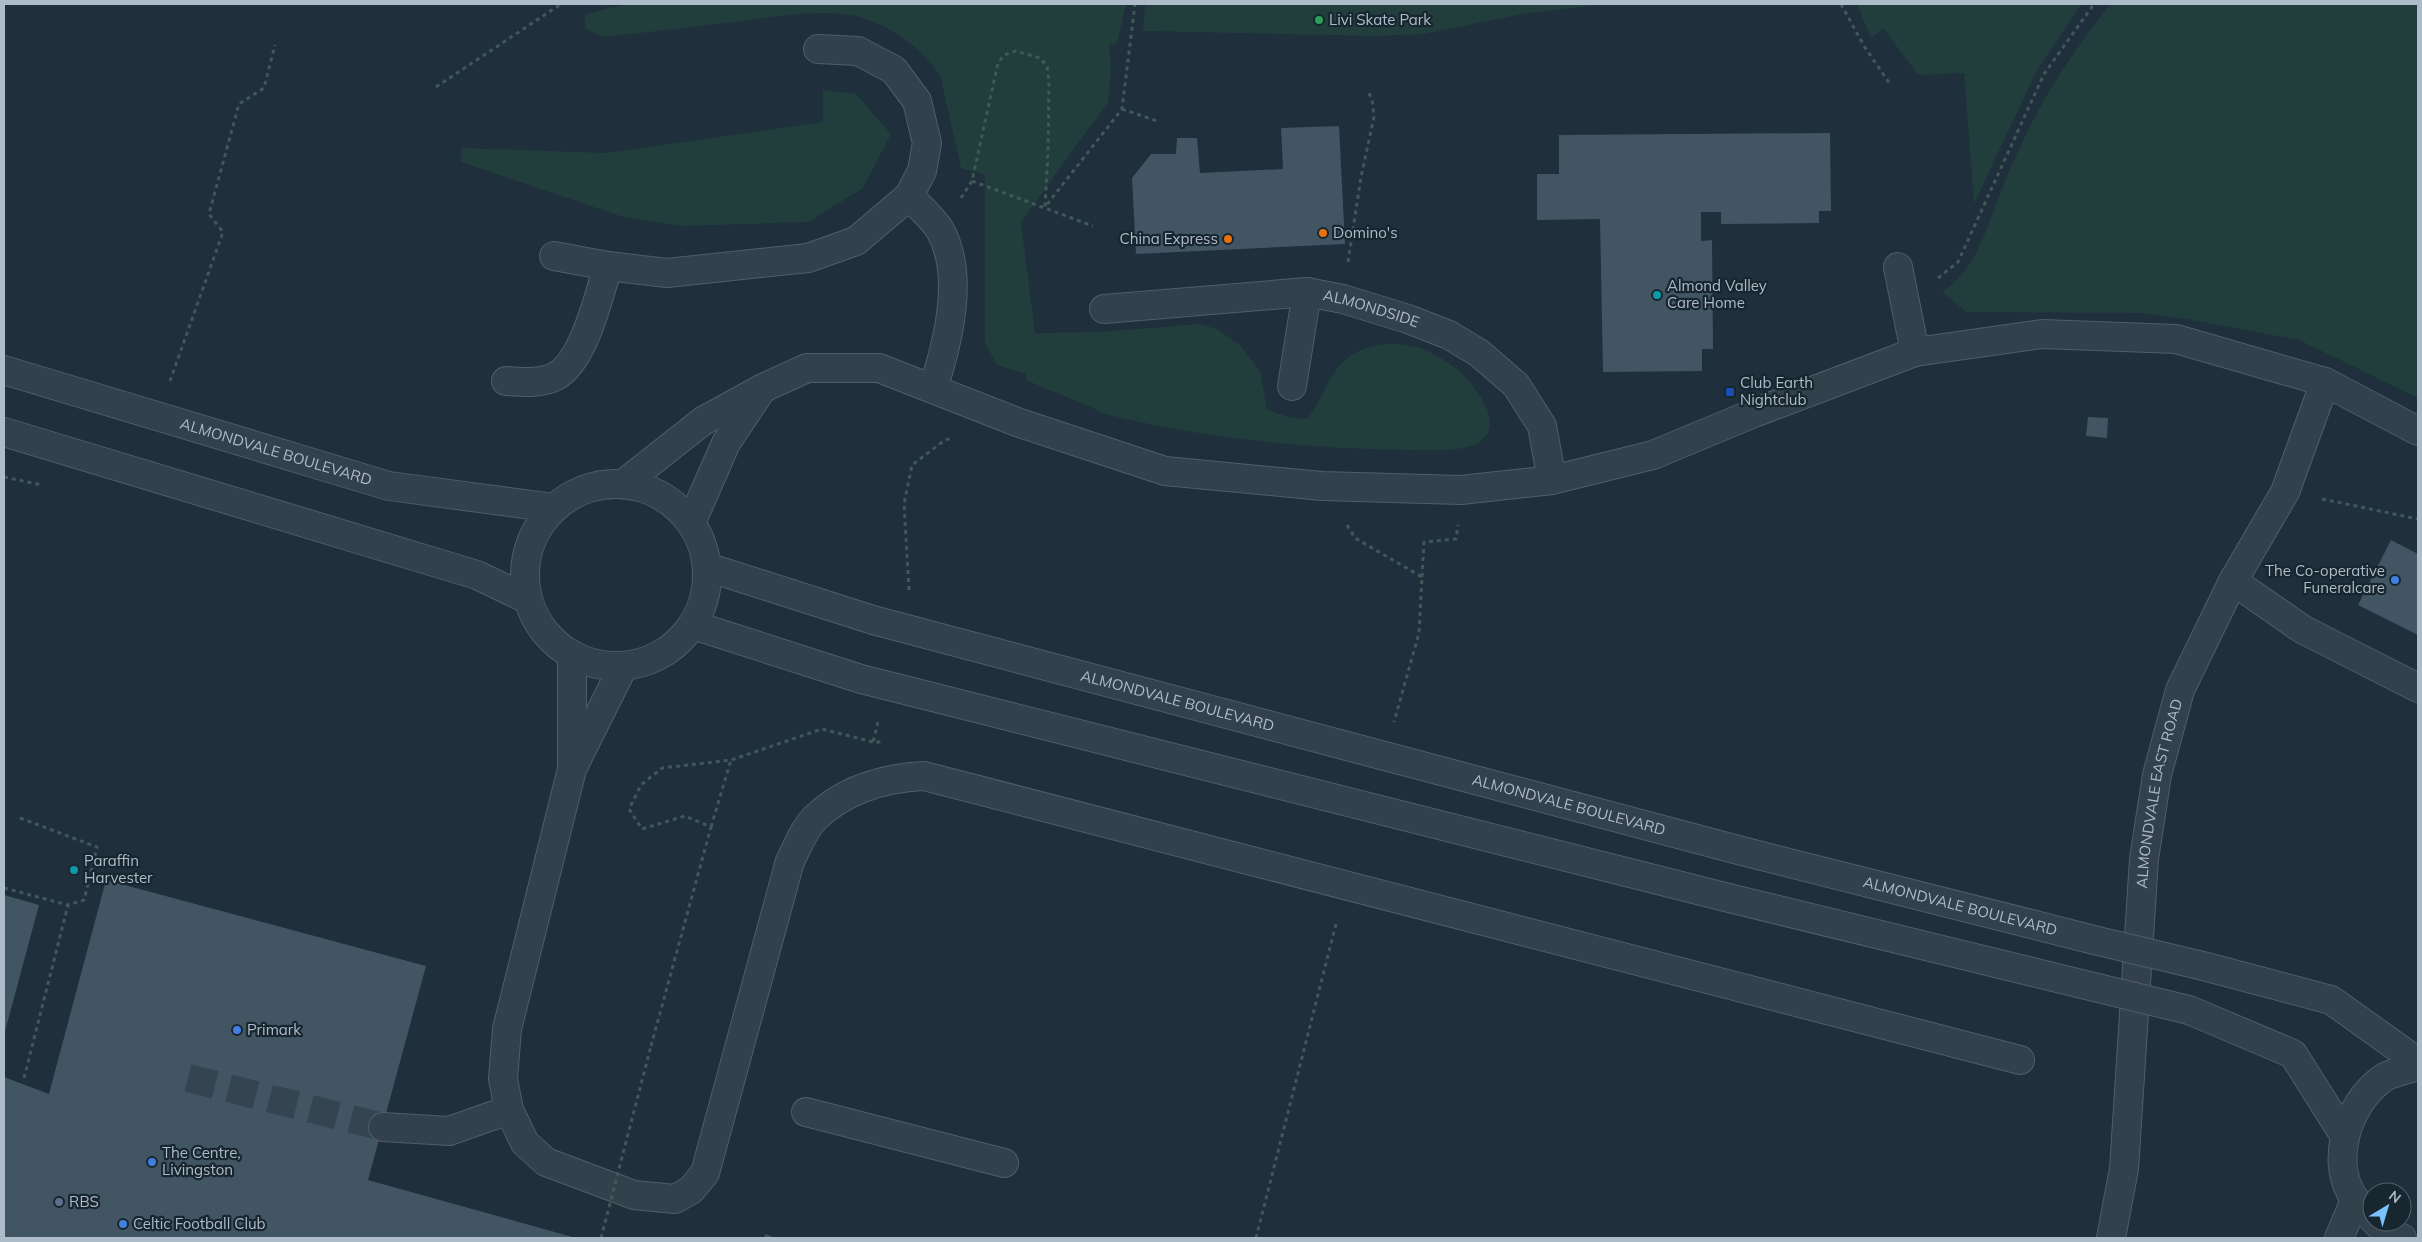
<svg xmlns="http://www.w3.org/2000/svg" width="2422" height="1242" font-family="Mulish,sans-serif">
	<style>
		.green { fill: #213d3c }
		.building { fill: #425563 }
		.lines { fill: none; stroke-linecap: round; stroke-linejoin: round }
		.minor-tunnel { stroke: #344451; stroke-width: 28; stroke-dasharray: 28 14; stroke-linecap: butt }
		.minor-casing { stroke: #515e69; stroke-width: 30 }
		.path { stroke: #3f5958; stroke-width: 3; stroke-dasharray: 4 4; stroke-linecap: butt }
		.minor { stroke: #33414c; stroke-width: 28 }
		.minor-bridge-casing { stroke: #515e69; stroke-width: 30; stroke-linecap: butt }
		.path-bridge { stroke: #3f5958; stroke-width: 3; stroke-dasharray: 4 4; stroke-linecap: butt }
		.minor-bridge { stroke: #33414c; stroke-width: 28 }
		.leisure-dot { fill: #2e9e5b; stroke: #182630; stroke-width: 2 }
		.food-dot { fill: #e8710a; stroke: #182630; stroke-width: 2 }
		.culture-dot { fill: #0f9aa8; stroke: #182630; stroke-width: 2 }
		.transit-dot { fill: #1a4fb4; stroke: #182630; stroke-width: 2 }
		.shop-dot { fill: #3f7fe0; stroke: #182630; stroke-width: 2 }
		.service-dot { fill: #5c6f8a; stroke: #182630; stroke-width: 2 }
		.labels { text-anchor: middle; stroke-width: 4.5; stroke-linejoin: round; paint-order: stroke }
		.poi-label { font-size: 15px; fill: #aebbc8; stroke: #182630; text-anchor: start }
		.street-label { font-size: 15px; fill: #aebbc8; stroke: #182630 }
	</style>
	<rect width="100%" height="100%" fill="#1f2f3c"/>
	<g class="green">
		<path d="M627 4H1126L1117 43 1109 45 1111 69 1108 102 1021 222 1035 333 1099 332 1200 324 1217 329 1241 346 1260 371 1267 409C1280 415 1294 420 1308 418 1320 403 1325 384 1337 369 1358 339 1407 338 1437 356 1461 370 1475 383 1487 409 1492 422 1492 433 1479 442 1463 453 1427 450 1409 450 1309 449 1210 439 1113 416 1103 414 1094 408 1085 405 1065 396 1046 389 1026 380V374L997 365 985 343V175L961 168 940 75C920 46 885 21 849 15 817 10 783 16 751 20 701 26 652 32 603 37L585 28V14Z"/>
		<polygon points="1145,4 1608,4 1529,13 1424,34 1376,36 1143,31"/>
		<polygon points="1857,4 2082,4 2037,70 1974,204 1964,73 1918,75 1883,28 1871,38"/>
		<path d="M2110 4H2418V398L2299 340 2187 319 2140 313 1966 312 1942 292C1980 267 1988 220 2005 181 2014 159 2025 136 2036 115 2056 75 2084 39 2110 4Z"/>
		<polygon points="823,90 856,94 891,134 863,188 808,222 681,226 623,217 461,162 461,148 606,153 823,122"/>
	</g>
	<g class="building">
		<polygon points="1339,126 1345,244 1136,254 1132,178 1151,154 1176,154 1177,138 1197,138 1200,173 1283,169 1281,128"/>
		<polygon points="1830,133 1831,211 1819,211 1819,223 1721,224 1721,212 1701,212 1701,241 1712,240 1713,349 1702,349 1702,371 1603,372 1600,219 1537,220 1537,174 1559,174 1559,135"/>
		<polygon points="2088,417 2108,418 2107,438 2086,436"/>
		<polygon points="2391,540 2418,554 2418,635 2358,605"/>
		<polygon points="106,880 426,966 368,1180 576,1238 4,1238 4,1077 49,1094"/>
		<polygon points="4,895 39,905 4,1035"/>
		<polygon points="765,1234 776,1238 764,1238"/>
	</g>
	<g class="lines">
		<polyline class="minor-tunnel" points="188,1078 383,1127"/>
		<defs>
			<g id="minor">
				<path d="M909 196C919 207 933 218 940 230 965 274 948 343 933 388"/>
				<polyline points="554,256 608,266 667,273 808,258 856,241 909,196 922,171 927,143 917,101 894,70 858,51 818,49"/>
				<polyline points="1898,267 1915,352"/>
				<path id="s1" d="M1104 309 1307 292 1343 299 1408 319 1449 335 1479 353 1516 385 1542 426 1552 480"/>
				<path id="s2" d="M4 370 389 486 554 508"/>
				<path d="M506 381C522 382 542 384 556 376 584 361 599 295 608 266"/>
				<polyline points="1292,386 1307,292"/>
				<polyline points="4,432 477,575 527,599"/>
				<circle cx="616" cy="575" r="91"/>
				<polyline points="623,484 703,421 763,388 807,368 879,368 1017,422 1165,471 1322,486 1461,490 1552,480 1653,455 1754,413 1915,352 2042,334 2176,339 2325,382 2418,431"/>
				<polyline points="691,523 726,443 760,392"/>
				<polyline points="707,567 873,620"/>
				<polyline points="2233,581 2302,629 2418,688"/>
				<polyline points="693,625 861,679"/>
				<polyline points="572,763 572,655"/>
				<path id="s3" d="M1742 851 2098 941"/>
				<polyline points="1729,898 2098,988"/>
				<polyline points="2203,966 2331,1000 2418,1062"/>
				<polyline points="2189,1010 2293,1054 2344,1135"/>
				<path d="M509 1110 525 1143 546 1162 634 1195 675 1199 691 1190 705 1173 790 861C797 848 804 829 815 818 844 790 884 778 924 776L2020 1060"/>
				<polyline points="806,1112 1004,1163"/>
				<polyline points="383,1127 449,1131 509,1110 503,1079 507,1029 572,769 623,667"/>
				<path d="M2372 1218C2367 1212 2360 1207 2356 1201 2328 1164 2347 1104 2382 1079 2391 1072 2407 1070 2418 1066"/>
				<polyline points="2376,1222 2385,1231 2402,1238"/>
				<path id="s4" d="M2111 1238 2124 1169 2144 859 2157 775 2180 690 2233 581 2285 492 2325 382"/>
				<polyline points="2339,1238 2355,1200"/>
			</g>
		</defs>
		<use href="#minor" class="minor-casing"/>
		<g class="path">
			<polyline points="1841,4 1864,46 1890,84"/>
			<polyline points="436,87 561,4"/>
			<polyline points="1122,109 1160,122"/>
			<polyline points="972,181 1093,226"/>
			<polyline points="961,198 972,181 998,63 1004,55 1016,51 1040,58 1047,66 1049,82 1048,151 1045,207 1122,109 1135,4"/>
			<polyline points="1348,262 1361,177 1374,117 1372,99 1367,90"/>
			<polyline points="1938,278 1958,262 2044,74 2094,4"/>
			<polyline points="170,381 223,232 209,214 239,104 264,88 275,45"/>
			<polyline points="4,477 42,485"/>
			<polyline points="2322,499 2418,519"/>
			<polyline points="1347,525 1355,538 1422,577 1419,633 1394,722"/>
			<polyline points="1422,577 1424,542 1456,539 1458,525"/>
			<polyline points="909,590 904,504 912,465 945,440 953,438"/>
			<polyline points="878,722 873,742 882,742"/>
			<polyline points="20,818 97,847 84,900 68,905 23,1082"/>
			<polyline points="711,827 731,760"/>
			<polyline points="4,888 68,905"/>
			<polyline points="651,1046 711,827 685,816 642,829 629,809 641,785 662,768 731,760 822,729 873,742"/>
			<polyline points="1256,1238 1337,920"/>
		</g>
		<use href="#minor" class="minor"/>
		<defs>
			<g id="minor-bridge">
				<path id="s5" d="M873 620 1742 851"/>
				<polyline points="861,679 1729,898"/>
				<polyline points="2098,941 2203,966"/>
				<polyline points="2098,988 2189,1010"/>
			</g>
		</defs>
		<use href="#minor-bridge" class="minor-bridge-casing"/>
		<polyline class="path-bridge" points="601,1238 651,1046"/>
		<use href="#minor-bridge" class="minor-bridge"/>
	</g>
	<circle class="leisure-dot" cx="1319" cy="20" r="5"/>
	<g class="food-dot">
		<circle cx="1323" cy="233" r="5"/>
		<circle cx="1228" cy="239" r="5"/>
	</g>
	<g class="culture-dot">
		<circle cx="1657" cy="295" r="5"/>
		<circle cx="74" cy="870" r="5"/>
	</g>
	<rect class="transit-dot" x="1725" y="387" width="10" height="10" rx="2.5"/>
	<g class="shop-dot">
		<circle cx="2395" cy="580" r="5"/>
		<circle cx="237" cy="1030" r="5"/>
		<circle cx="152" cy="1162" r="5"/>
		<circle cx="123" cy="1224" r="5"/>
	</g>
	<circle class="service-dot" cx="59" cy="1202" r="5"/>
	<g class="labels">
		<g class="poi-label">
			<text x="1329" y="25">Livi Skate Park</text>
			<text x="1333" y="238">Domino's</text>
			<text x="1218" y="244" text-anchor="end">China Express</text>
			<text x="1667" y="291">Almond Valley<tspan x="1667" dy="17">Care Home</tspan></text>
			<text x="1740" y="388">Club Earth<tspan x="1740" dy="17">Nightclub</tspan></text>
			<text x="2385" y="576" text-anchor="end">The Co-operative<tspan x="2385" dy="17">Funeralcare</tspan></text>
			<text x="84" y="866">Paraffin<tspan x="84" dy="17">Harvester</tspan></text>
			<text x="247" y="1035">Primark</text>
			<text x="162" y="1158">The Centre,<tspan x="162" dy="17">Livingston</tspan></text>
			<text x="69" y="1207">RBS</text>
			<text x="133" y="1229">Celtic Football Club</text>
		</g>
		<g class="street-label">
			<text dy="5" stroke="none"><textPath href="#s1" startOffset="270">ALMONDSIDE</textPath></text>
			<text dy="5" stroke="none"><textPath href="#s2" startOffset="284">ALMONDVALE BOULEVARD</textPath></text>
			<text dy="5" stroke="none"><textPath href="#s5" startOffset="315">ALMONDVALE BOULEVARD</textPath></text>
			<text dy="5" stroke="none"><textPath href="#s4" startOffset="448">ALMONDVALE EAST ROAD</textPath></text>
			<text dy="5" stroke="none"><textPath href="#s5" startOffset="720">ALMONDVALE BOULEVARD</textPath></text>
			<text dy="5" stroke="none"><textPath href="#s3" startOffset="225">ALMONDVALE BOULEVARD</textPath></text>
		</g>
	</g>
	<rect width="2422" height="1242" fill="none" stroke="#aebbc8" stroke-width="10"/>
	<g transform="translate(2387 1207) rotate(38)"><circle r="24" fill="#182630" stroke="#54626d"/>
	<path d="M0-4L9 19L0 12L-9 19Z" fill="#7cc1ff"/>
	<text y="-8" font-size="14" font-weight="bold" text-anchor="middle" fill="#aebbc8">N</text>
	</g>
</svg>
